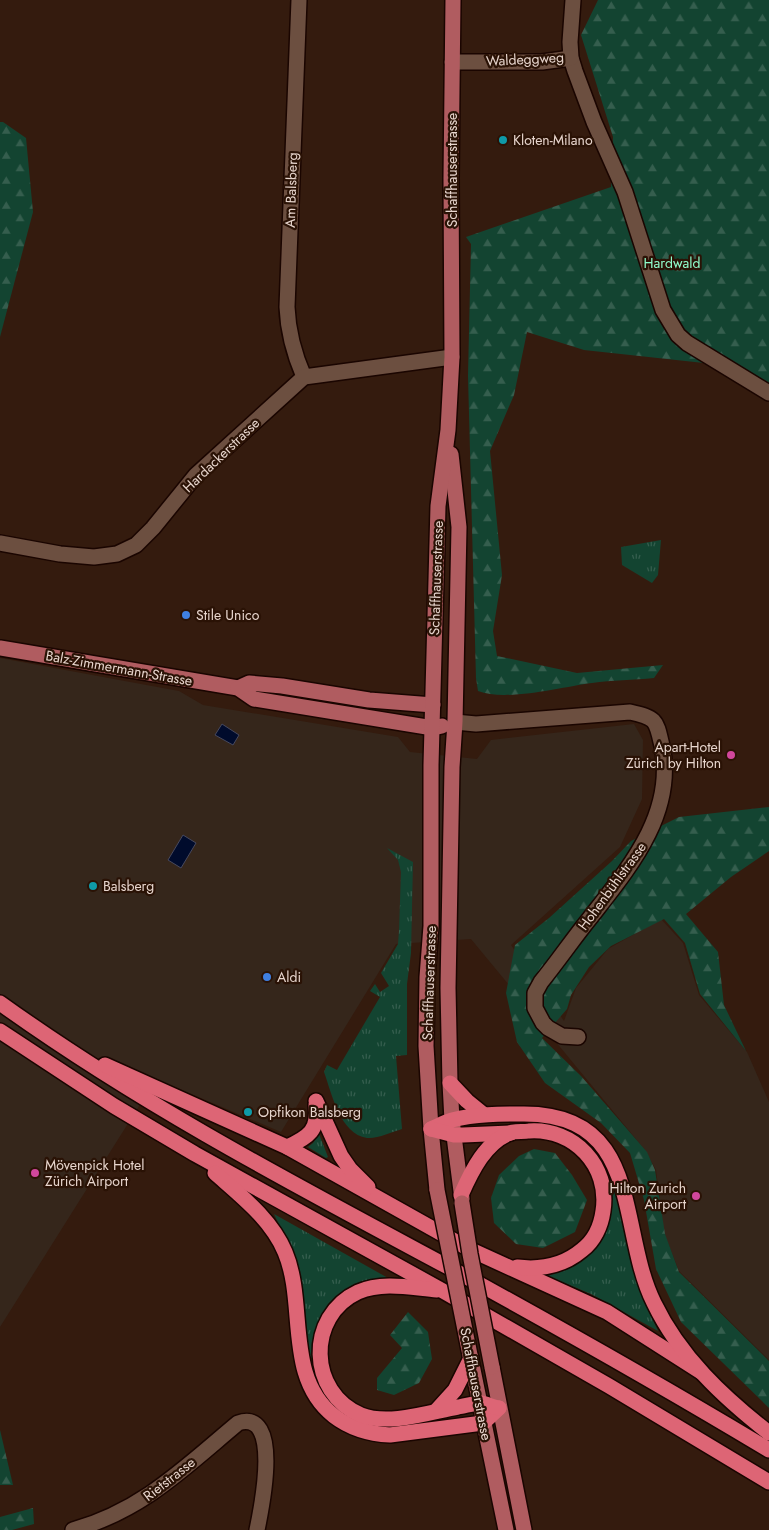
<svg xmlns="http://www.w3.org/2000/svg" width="769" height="1530" font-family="Jost,sans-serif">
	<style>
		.commercial { fill: #35261b }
		.grass { fill: url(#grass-tufts) }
		.forest { fill: url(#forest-firs) }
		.water { fill: #000b2c; stroke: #46485d }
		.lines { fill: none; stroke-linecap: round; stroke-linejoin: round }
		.minor-casing { stroke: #1a0500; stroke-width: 18 }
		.major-casing { stroke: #1a0500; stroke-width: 18 }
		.highway-casing { stroke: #1a0500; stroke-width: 18 }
		.minor { stroke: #6c4f40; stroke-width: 15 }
		.major { stroke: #b05c60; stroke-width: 15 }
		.highway { stroke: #dd6575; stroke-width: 15 }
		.major-bridge-casing { stroke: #1a0500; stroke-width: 18; stroke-linecap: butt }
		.major-bridge { stroke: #b05c60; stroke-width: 15 }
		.culture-dot { fill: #0f9aa8; stroke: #2a1205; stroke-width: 2 }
		.shop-dot { fill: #3f7fe0; stroke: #2a1205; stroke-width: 2 }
		.hotel-dot { fill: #d1479c; stroke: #2a1205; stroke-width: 2 }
		.labels { text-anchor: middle; stroke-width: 4.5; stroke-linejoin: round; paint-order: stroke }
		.street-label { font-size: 14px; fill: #e8d6ce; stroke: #2a1205 }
		.poi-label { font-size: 14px; fill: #e8d6ce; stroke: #2a1205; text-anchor: start }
		.park-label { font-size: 14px; fill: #8ffccb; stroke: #2a1205 }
	</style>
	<defs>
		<pattern id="grass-tufts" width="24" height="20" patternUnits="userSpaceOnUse" patternTransform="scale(1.25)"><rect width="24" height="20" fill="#134431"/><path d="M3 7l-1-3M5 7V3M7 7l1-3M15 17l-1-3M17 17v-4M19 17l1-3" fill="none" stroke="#355e4e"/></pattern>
		<pattern id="forest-firs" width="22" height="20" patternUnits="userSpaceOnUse" patternTransform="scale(1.25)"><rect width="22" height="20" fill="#134431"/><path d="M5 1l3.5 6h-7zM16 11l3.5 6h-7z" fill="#355e4e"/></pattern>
	</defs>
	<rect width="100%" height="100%" fill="#341b0e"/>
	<polygon class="commercial" points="0,658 179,691 203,705 398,737 410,752 477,759 491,740 634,724 643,740 642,799 620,847 511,945 564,1021 576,988 608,949 661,919 683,943 699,995 747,1052 769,1102 769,1360 679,1271 664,1233 656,1170 645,1150 471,939 396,944 281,1132 156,1079 0,1327"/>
	<g class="grass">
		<polygon points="661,540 658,575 652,583 622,565 621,547"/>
		<path d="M387 848 413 862 411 953 407 984V1055L396 1056 402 1129C392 1132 377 1139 367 1138 340 1134 332 1094 324 1072L327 1065 337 1070 380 997 370 991 375 984 380 992 389 986 381 973 398 944 399 931 401 872 398 860Z"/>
		<polygon points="319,1134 328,1157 326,1158 308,1147 313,1143"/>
		<path d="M611 1178C622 1206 623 1230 630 1258 637 1284 647 1307 658 1331L591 1294 548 1276C555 1272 563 1270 570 1266 596 1253 607 1234 612 1205 613 1196 607 1186 611 1178Z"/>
		<path d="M274 1214 388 1278C354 1280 322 1300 314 1336 313 1343 314 1352 313 1359L309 1356 303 1295 297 1262Z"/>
	</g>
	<g class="forest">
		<path d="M598 0H769V388L713 364 584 350 527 332 514 395 490 451 502 575 493 631 497 656 577 673 663 665 654 678C633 680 612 680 592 683 561 687 506 702 478 691L476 678 468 376 471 244 466 237 611 187 613 137 581 35Z"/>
		<polygon points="0,122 3,122 26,138 33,212 0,337"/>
		<polygon points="769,807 769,851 731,877 686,914 718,952 724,1005 746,1051 700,994 685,943 664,919 611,946 589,967 571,995 567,1009 542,1038 581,1076 647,1152 655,1170 665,1234 679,1272 769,1361 769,1408 681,1322 656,1269 644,1200 630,1153 601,1123 545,1083 517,1042 506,993 515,945 549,918 612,861 631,841 679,817"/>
		<polygon points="534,1149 555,1153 572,1175 587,1200 575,1232 543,1248 516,1244 494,1223 491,1198 499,1175 519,1156"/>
		<polygon points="408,1312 428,1332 432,1359 419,1383 394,1395 377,1390 377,1378 402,1348 390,1335"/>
		<polygon points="0,1430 13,1485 0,1485"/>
		<polygon points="33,1508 34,1524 12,1530 0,1530 0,1517"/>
	</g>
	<g class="water">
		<polygon points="222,724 239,735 233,745 215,735"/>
		<polygon points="183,835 196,843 181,868 168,860"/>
	</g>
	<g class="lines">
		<defs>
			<g id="minor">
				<path d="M299 0 287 307C288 332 294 354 304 377"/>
				<polyline points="573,0 570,42 571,58 575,71 594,122 625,192 663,310 678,335 687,343 769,393"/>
				<polyline points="452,62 542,62 571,58"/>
				<polyline points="0,543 60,554 94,557 117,554 136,545 153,528 196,475 304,377 452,357"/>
				<path d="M455 722 476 724 630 712C657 718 656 720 662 746 676 814 628 869 590 918 573 939 558 961 541 982L535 993V1008L543 1023 548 1028 562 1036 578 1037"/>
				<path d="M73 1530C143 1510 184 1468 238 1423 283 1408 261 1510 257 1530"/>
			</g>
			<g id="major">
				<polyline points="451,454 459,527 455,722 452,767 448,988 450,1083 452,1120 462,1199"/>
				<polyline points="0,648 238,688 254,699 433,728 442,726"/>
				<polyline points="238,688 249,683 282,686 369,700 433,705"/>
				<polyline points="437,1190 431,1129 426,1046 427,977 431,926 431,765 438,506 448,430 452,357 451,178 453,0"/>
				<polyline points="470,1355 506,1530"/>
				<polyline points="492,1367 524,1530"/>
			</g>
			<g id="highway">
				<path d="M0 1003C142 1105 297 1186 450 1268 558 1327 664 1387 769 1450"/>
				<polyline points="0,1031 114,1106 195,1154 443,1291 609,1386 769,1482"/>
				<polyline points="105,1065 287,1147 469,1249 607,1312 701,1372"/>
				<polyline points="450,1083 467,1101 483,1114"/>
				<polyline points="316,1101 341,1156 350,1169 368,1187"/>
				<path d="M431 1129C438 1126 445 1122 452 1120 476 1114 500 1114 524 1114 644 1114 617 1229 654 1303 680 1357 723 1397 769 1433"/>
				<polyline points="431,1129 454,1135 463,1135 511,1133"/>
				<path d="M287 1147C309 1137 319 1130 316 1105"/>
				<path d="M215 1173C241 1196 271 1219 285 1252 307 1304 284 1377 334 1416 351 1429 369 1434 390 1435L483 1423 499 1408"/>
				<path d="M461 1195C471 1172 486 1140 513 1132 518 1131 524 1132 529 1131 574 1128 610 1166 603 1211 601 1226 594 1241 582 1250 563 1266 541 1270 517 1267"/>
				<path d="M437 1290C412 1288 383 1281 358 1292 306 1316 308 1393 361 1415 389 1426 430 1412 458 1407 465 1406 474 1403 481 1403 487 1404 493 1407 499 1408"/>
				<polyline points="436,1411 455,1390 471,1358"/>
			</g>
		</defs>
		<use href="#minor" class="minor-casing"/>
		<use href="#major" class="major-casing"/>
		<use href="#highway" class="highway-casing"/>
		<use href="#minor" class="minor"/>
		<use href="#major" class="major"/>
		<use href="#highway" class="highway"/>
		<defs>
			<g id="major-bridge">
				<polyline points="437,1190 470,1355"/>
				<polyline points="462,1203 470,1254 492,1367"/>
			</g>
		</defs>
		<use href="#major-bridge" class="major-bridge-casing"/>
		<use href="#major-bridge" class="major-bridge"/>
	</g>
	<g class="culture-dot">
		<circle cx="503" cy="140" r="5"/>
		<circle cx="93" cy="886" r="5"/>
		<circle cx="248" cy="1112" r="5"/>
	</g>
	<g class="shop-dot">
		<circle cx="186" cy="615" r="5"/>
		<circle cx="267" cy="977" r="5"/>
	</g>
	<g class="hotel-dot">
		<circle cx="731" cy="755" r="5"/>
		<circle cx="35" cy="1173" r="5"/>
		<circle cx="696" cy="1196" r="5"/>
	</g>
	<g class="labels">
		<g class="street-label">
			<text transform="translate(525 59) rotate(-3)" y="5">Waldeggweg</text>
			<text transform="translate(452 170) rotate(-90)" y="5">Schaffhauserstrasse</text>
			<text transform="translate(291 190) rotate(-88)" y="5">Am Balsberg</text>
			<text transform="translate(221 455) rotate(-44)" y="5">Hardackerstrasse</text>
			<text transform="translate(436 578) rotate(-88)" y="5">Schaffhauserstrasse</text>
			<text transform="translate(119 668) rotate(10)" y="5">Balz-Zimmermann-Strasse</text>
			<text transform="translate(612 886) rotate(-54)" y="5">Hohenbühlstrasse</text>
			<text transform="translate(429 983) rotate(-88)" y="5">Schaffhauserstrasse</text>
			<text transform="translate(476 1384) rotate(79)" y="5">Schaffhauserstrasse</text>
			<text transform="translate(169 1479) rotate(-38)" y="5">Rietstrasse</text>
		</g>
		<g class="poi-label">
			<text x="513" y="145">Kloten-Milano</text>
			<text x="196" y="620">Stile Unico</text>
			<text x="721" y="752" text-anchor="end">Apart-Hotel<tspan x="721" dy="16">Zürich by Hilton</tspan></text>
			<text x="103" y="891">Balsberg</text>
			<text x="277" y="982">Aldi</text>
			<text x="258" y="1117">Opfikon Balsberg</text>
			<text x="45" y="1170">Mövenpick Hotel<tspan x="45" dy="16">Zürich Airport</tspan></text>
			<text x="686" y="1193" text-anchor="end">Hilton Zurich<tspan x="686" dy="16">Airport</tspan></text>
		</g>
		<g class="park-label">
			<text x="672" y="268">Hardwald</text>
		</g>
	</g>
</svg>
